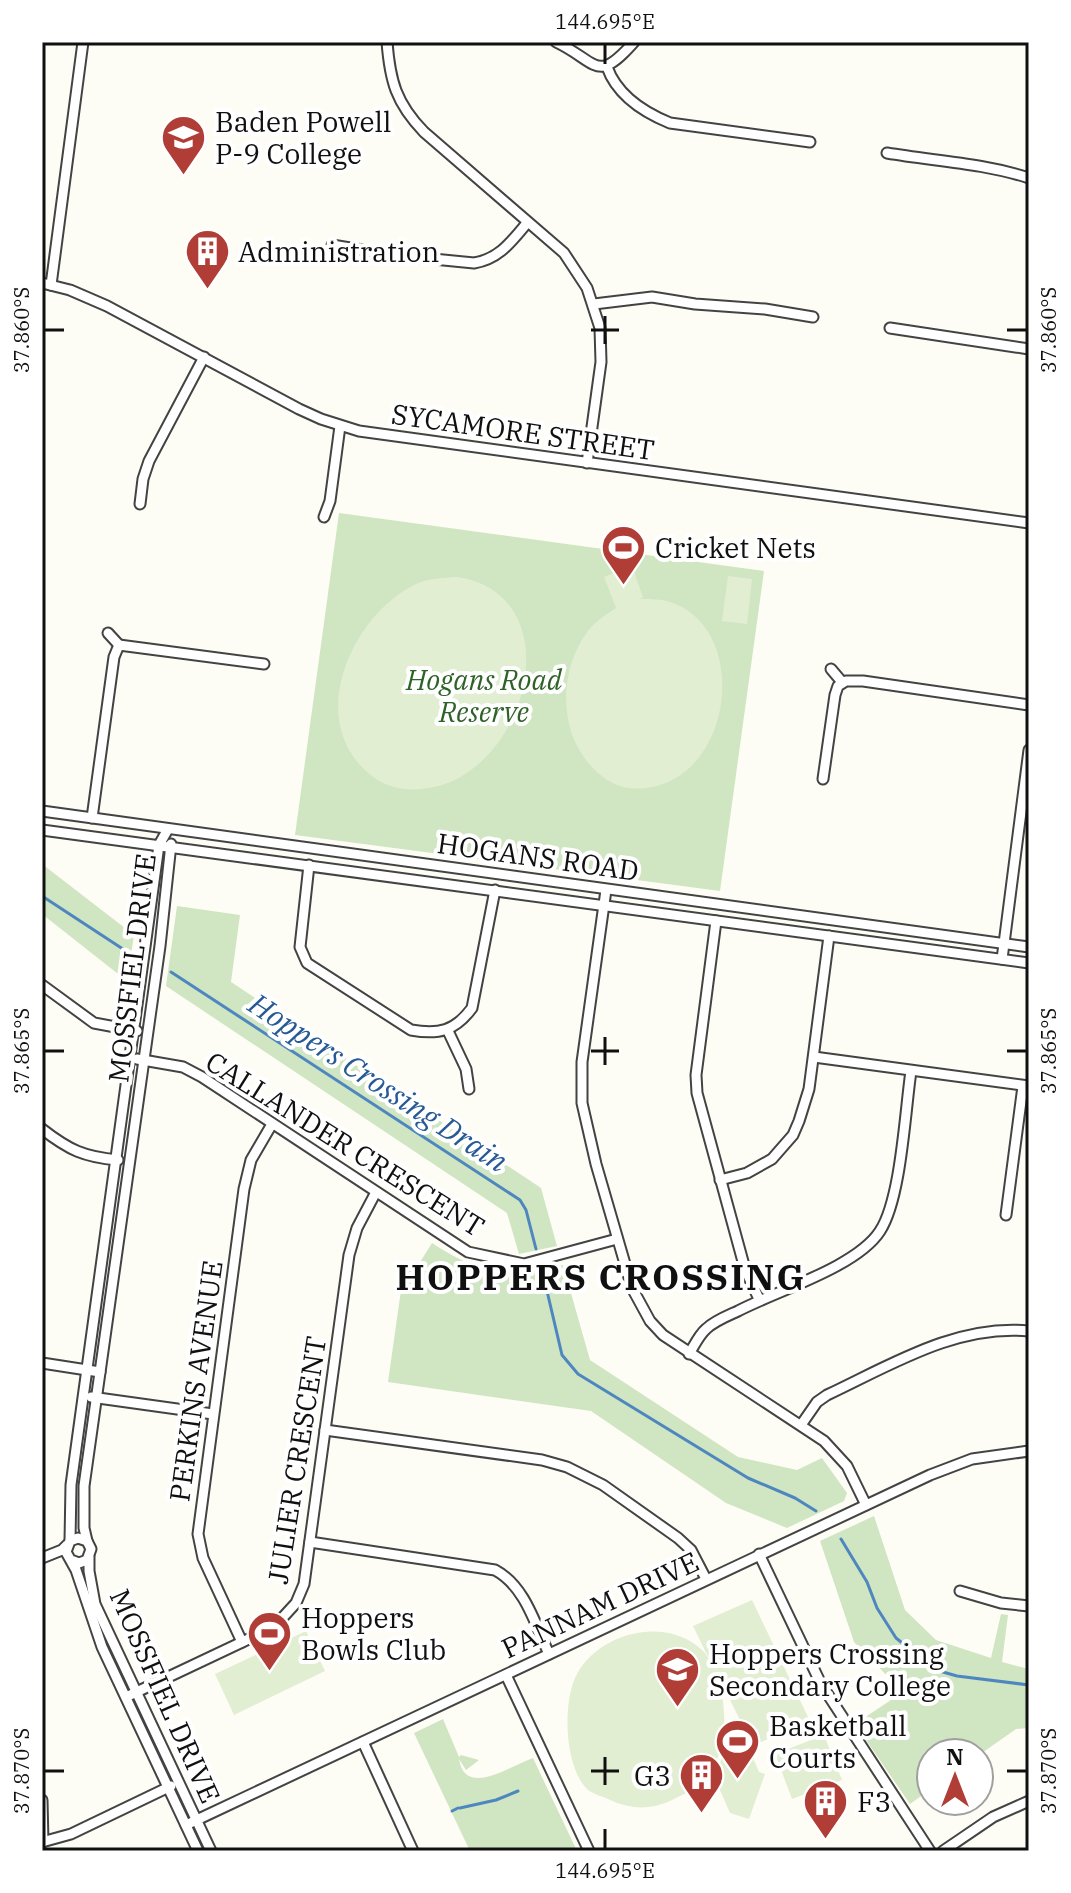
<svg xmlns="http://www.w3.org/2000/svg" width="1071" height="1893" font-family="'IBM Plex Serif',serif">
	<style>
		.green { fill: #d0e5c1 }
		.pitch { fill: #e1eed2 }
		.lines { fill: none; stroke-linecap: round; stroke-linejoin: round }
		.stream { stroke: #4e87bf; stroke-width: 3 }
		.minor-casing { stroke: #434343; stroke-width: 13 }
		.minor { stroke: #fff; stroke-width: 9 }
		.ticks { fill: none; stroke: #101010; stroke-width: 3 }
		.labels { text-anchor: middle; stroke-width: 8; stroke-linejoin: round; paint-order: stroke }
		.poi-label { font-size: 28px; fill: #101010; stroke: #fff; text-anchor: start }
		.street-label { font-size: 28px; fill: #101010; stroke: #fff }
		.park-label { font-size: 28px; font-style: italic; fill: #2e6227; stroke: #fff }
		.water-label { font-size: 30px; font-style: italic; fill: #275a95; stroke: #fff }
		.district-label { font-size: 36px; font-weight: bold; letter-spacing: 2px; fill: #101010; stroke: #fff }
		.neatline { fill: none; stroke: #101010; stroke-width: 3 }
		.ticks-label { font-size: 20px; text-anchor: middle; fill: #101010 }
	</style>
	<rect width="100%" height="100%" fill="#fefdf5"/>
	<g class="green">
		<polygon points="339,513 764,571 720,891 295,835"/>
		<polygon points="42,864 134,935 127,981 42,914"/>
		<polygon points="177,906 240,915 231,982 541,1188 557,1246 519,1254 507,1213 166,986"/>
		<path d="M432 1243C479 1274 509 1279 563 1265L590 1360 738 1457 797 1470 822 1458 847 1493 844 1501 787 1528 726 1503 591 1411 388 1382 403 1276 402 1265 417 1267Z"/>
		<polygon points="874,1516 905,1610 936,1640 991,1658 1001,1614 1008,1615 1002,1662 1029,1669 1029,1728 1016,1729 979,1755 931,1753 931,1789 910,1804 855,1724 903,1692 854,1642 820,1541"/>
		<path d="M443 1719 459 1757 461 1755 479 1760 466 1770 459 1759C465 1798 510 1766 533 1758L577 1851H470L414 1733Z"/>
	</g>
	<g class="pitch">
		<path d="M632 566 643 597 640 599C650 599 661 599 670 602 751 628 734 778 646 788 624 791 607 783 592 767 556 730 559 664 592 626 599 619 608 613 616 608L604 577Z"/>
		<polygon points="728,576 752,579 747,624 722,621"/>
		<path d="M458 577C574 596 527 773 429 788 406 792 385 788 367 772 305 717 353 614 416 584 429 578 444 578 458 577Z"/>
		<path d="M752 1600 809 1719 753 1746 721 1682C724 1716 728 1726 717 1760 715 1765 714 1773 711 1777 702 1787 686 1793 674 1799 653 1810 632 1810 610 1800 604 1797 593 1794 588 1790 564 1768 562 1701 577 1674 600 1632 668 1615 704 1652 707 1655 710 1663 713 1667L693 1626Z"/>
		<polygon points="306,1631 325,1671 234,1715 215,1674"/>
		<polygon points="824,1735 842,1780 792,1799 775,1754"/>
		<polygon points="727,1743 750,1751 759,1772 765,1774 749,1819 730,1813 720,1790 711,1788"/>
	</g>
	<g class="lines">
		<g class="stream">
			<polyline points="42,896 129,953"/>
			<polyline points="171,972 520,1200 526,1210 536,1249"/>
			<polyline points="543,1274 562,1355 578,1374 748,1478 795,1498 816,1511"/>
			<polyline points="841,1539 867,1582 877,1608 896,1638 936,1670 957,1676 1029,1685"/>
			<polyline points="460,1808 496,1800 518,1791"/>
			<polyline points="452,1811 458,1808"/>
		</g>
		<defs>
			<g id="minor">
				<path d="M387 42C390 81 396 103 424 132L564 253 587 288 600 328 601 362 587 463"/>
				<path d="M556 42C598 62 596 85 634 42"/>
				<path d="M607 67C617 95 643 112 670 123L810 142"/>
				<path d="M887 153C934 161 983 163 1029 178"/>
				<path d="M332 245 393 255 474 263C499 259 511 242 527 223"/>
				<polyline points="42,283 70,290 107,306 299,409 321,419 359,431 1029,523"/>
				<polyline points="51,285 83,42"/>
				<polyline points="594,304 652,297 695,304 765,309 813,317"/>
				<polyline points="890,328 1029,349"/>
				<polyline points="140,504 143,479 149,461 204,357"/>
				<polyline points="324,517 330,501 340,426"/>
				<polyline points="108,633 119,645"/>
				<polyline points="831,669 842,682"/>
				<polyline points="823,779 835,695 838,686 846,681 863,681 1029,705"/>
				<polyline points="42,811 1029,947"/>
				<polyline points="92,818 114,657 119,645 264,664"/>
				<polyline points="42,830 1029,963"/>
				<path d="M309 865 300 947 307 963 411 1030C439 1035 455 1031 472 1008L495 890"/>
				<polyline points="606,890 582,1062 582,1103 596,1164 632,1288 650,1321 663,1335 824,1441 847,1466 866,1505"/>
				<polyline points="716,921 696,1075 697,1093 745,1269 759,1299"/>
				<polyline points="1002,959 1029,750"/>
				<polyline points="42,985 94,1023 137,1031"/>
				<polyline points="448,1031 466,1069 469,1089"/>
				<polyline points="814,1057 1029,1086"/>
				<polyline points="137,1059 183,1067 202,1077 468,1252 524,1264 617,1239"/>
				<path d="M42 1129C69 1150 84 1157 118 1160"/>
				<polyline points="720,1180 747,1173 772,1159 793,1135 799,1121 809,1089 829,936"/>
				<polyline points="1006,1215 1023,1086"/>
				<path d="M689 1354C694 1346 699 1335 706 1329 714 1321 727 1316 738 1311 776 1291 857 1267 880 1231 901 1199 905 1112 911 1071"/>
				<polyline points="42,1363 100,1372"/>
				<polyline points="91,1397 213,1414"/>
				<path d="M801 1425 817 1402 827 1395C891 1365 956 1324 1029 1331"/>
				<polyline points="325,1430 542,1460 567,1467 603,1485 678,1538 691,1550 706,1579"/>
				<polyline points="70,1541 71,1485 159,845 168,829"/>
				<polyline points="87,1541 84,1528 84,1486 160,946 171,844"/>
				<path d="M310 1542 495 1570C525 1586 535 1624 549 1654"/>
				<polyline points="759,1554 821,1684 930,1851"/>
				<polyline points="89,1557 89,1571 95,1604 211,1851"/>
				<polyline points="42,1558 62,1550 67,1545"/>
				<polyline points="71,1560 79,1563 87,1560 91,1549 87,1541 78,1538 70,1541 66,1552 76,1570 102,1647 198,1851"/>
				<polyline points="960,1591 1001,1603 1029,1606"/>
				<polyline points="242,1642 203,1558 198,1534 244,1189 251,1160 272,1124"/>
				<polyline points="506,1675 589,1851"/>
				<polyline points="126,1697 274,1627 296,1603 304,1584 349,1255 357,1228 376,1192"/>
				<polyline points="363,1742 413,1851"/>
				<polyline points="42,1800 43,1842"/>
				<polyline points="186,1825 930,1475 972,1459 1029,1451"/>
				<polyline points="42,1842 71,1834 171,1786"/>
				<polyline points="943,1851 993,1817 1029,1801"/>
			</g>
		</defs>
		<use href="#minor" class="minor-casing"/>
		<use href="#minor" class="minor"/>
	</g>
	<path class="ticks" d="M605 44V64M605 316V344M44 330H64M591 330H619M1007 330H1027M605 1037V1065M44 1051H64M591 1051H619M1007 1051H1027M605 1757V1785M44 1771H64M591 1771H619M1007 1771H1027M605 1829V1849"/>
	<defs>
		<symbol id="school-pin" viewBox="-11 -11 22 30"><path d="M0 17L-7.5 6A9.5 9.5 0 1 1 7.5 6Z" fill="#b13d37" stroke="#fff"/><path d="M0-5L7-2L0 1L-7-2ZM-4 1L0 2.5L4 1V4Q0 6-4 4Z" fill="#fff"/></symbol>
		<symbol id="building-pin" viewBox="-11 -11 22 30"><path d="M0 17L-7.5 6A9.5 9.5 0 1 1 7.5 6Z" fill="#b13d37" stroke="#fff"/><path d="M-4-6H4V6H1V3H-1V6H-4ZM-2.5-4.3h1.7v1.8h-1.7ZM.8-4.3h1.7v1.8H.8ZM-2.5-1h1.7V.8h-1.7ZM.8-1h1.7V.8H.8Z" fill="#fff"/></symbol>
		<symbol id="stadium-pin" viewBox="-11 -11 22 30"><path d="M0 17L-7.5 6A9.5 9.5 0 1 1 7.5 6Z" fill="#b13d37" stroke="#fff"/><path d="M0-5a6.5 5 0 1 0 0 10a6.5 5 0 1 0 0-10ZM-3.5-1.8h7v3.6h-7Z" fill="#fff"/></symbol>
	</defs>
	<g fill-rule="evenodd">
		<use href="#school-pin" x="158" y="112" width="51" height="69"/>
		<use href="#building-pin" x="182" y="226" width="51" height="69"/>
		<use href="#stadium-pin" x="598" y="522" width="51" height="69"/>
		<use href="#stadium-pin" x="244" y="1608" width="51" height="69"/>
		<use href="#school-pin" x="652" y="1644" width="51" height="69"/>
		<use href="#stadium-pin" x="712" y="1716" width="51" height="69"/>
		<use href="#building-pin" x="676" y="1750" width="51" height="69"/>
		<use href="#building-pin" x="800" y="1776" width="51" height="69"/>
	</g>
	<g class="labels">
		<g class="poi-label">
			<text x="215" y="132">Baden Powell<tspan x="215" dy="32">P-9 College</tspan></text>
			<text x="238" y="262">Administration</text>
			<text x="655" y="558">Cricket Nets</text>
			<text x="301" y="1628">Hoppers<tspan x="301" dy="32">Bowls Club</tspan></text>
			<text x="709" y="1664">Hoppers Crossing<tspan x="709" dy="32">Secondary College</tspan></text>
			<text x="769" y="1736">Basketball<tspan x="769" dy="32">Courts</tspan></text>
			<text x="671" y="1786" text-anchor="end">G3</text>
			<text x="857" y="1812">F3</text>
		</g>
		<g class="street-label">
			<text transform="translate(523 432) rotate(8)" y="10">SYCAMORE STREET</text>
			<text transform="translate(538 857) rotate(8)" y="10">HOGANS ROAD</text>
			<text transform="translate(132 968) rotate(-83)" y="10">MOSSFIEL DRIVE</text>
			<text transform="translate(345 1144) rotate(32)" y="10">CALLANDER CRESCENT</text>
			<text transform="translate(196 1381) rotate(-82)" y="10">PERKINS AVENUE</text>
			<text transform="translate(297 1460) rotate(-81)" y="10">JULIER CRESCENT</text>
			<text transform="translate(600 1605) rotate(-25)" y="10">PANNAM DRIVE</text>
			<text transform="translate(165 1696) rotate(66)" y="10">MOSSFIEL DRIVE</text>
		</g>
		<g class="park-label">
			<text x="484" y="690">Hogans Road<tspan x="484" dy="32">Reserve</tspan></text>
		</g>
		<g class="water-label">
			<text transform="translate(378 1083) rotate(33)" y="10">Hoppers Crossing Drain</text>
		</g>
		<g class="district-label">
			<text x="601" y="1290">HOPPERS CROSSING</text>
		</g>
	</g>
	<rect width="1071" height="1893" fill="none" stroke="#ffffff" stroke-width="88"/>
	<g transform="translate(955 1777)"><circle r="38" fill="#ffffff" stroke="#9f9f9f" stroke-width="2"/>
	<path d="M0-6L14 30L0 20L-14 30Z" fill="#b13d37"/>
	<text y="-12" font-size="22" font-weight="bold" text-anchor="middle" fill="#101010">N</text>
	</g>
	<rect x="44" y="44" width="983" height="1805" class="neatline"/>
	<g class="ticks-label">
		<text x="605" y="29">144.695°E</text>
		<text transform="translate(22 330) rotate(-90)" y="7">37.860°S</text>
		<text transform="translate(1049 330) rotate(-90)" y="7">37.860°S</text>
		<text transform="translate(22 1051) rotate(-90)" y="7">37.865°S</text>
		<text transform="translate(1049 1051) rotate(-90)" y="7">37.865°S</text>
		<text transform="translate(22 1771) rotate(-90)" y="7">37.870°S</text>
		<text transform="translate(1049 1771) rotate(-90)" y="7">37.870°S</text>
		<text x="605" y="1878">144.695°E</text>
	</g>
</svg>
